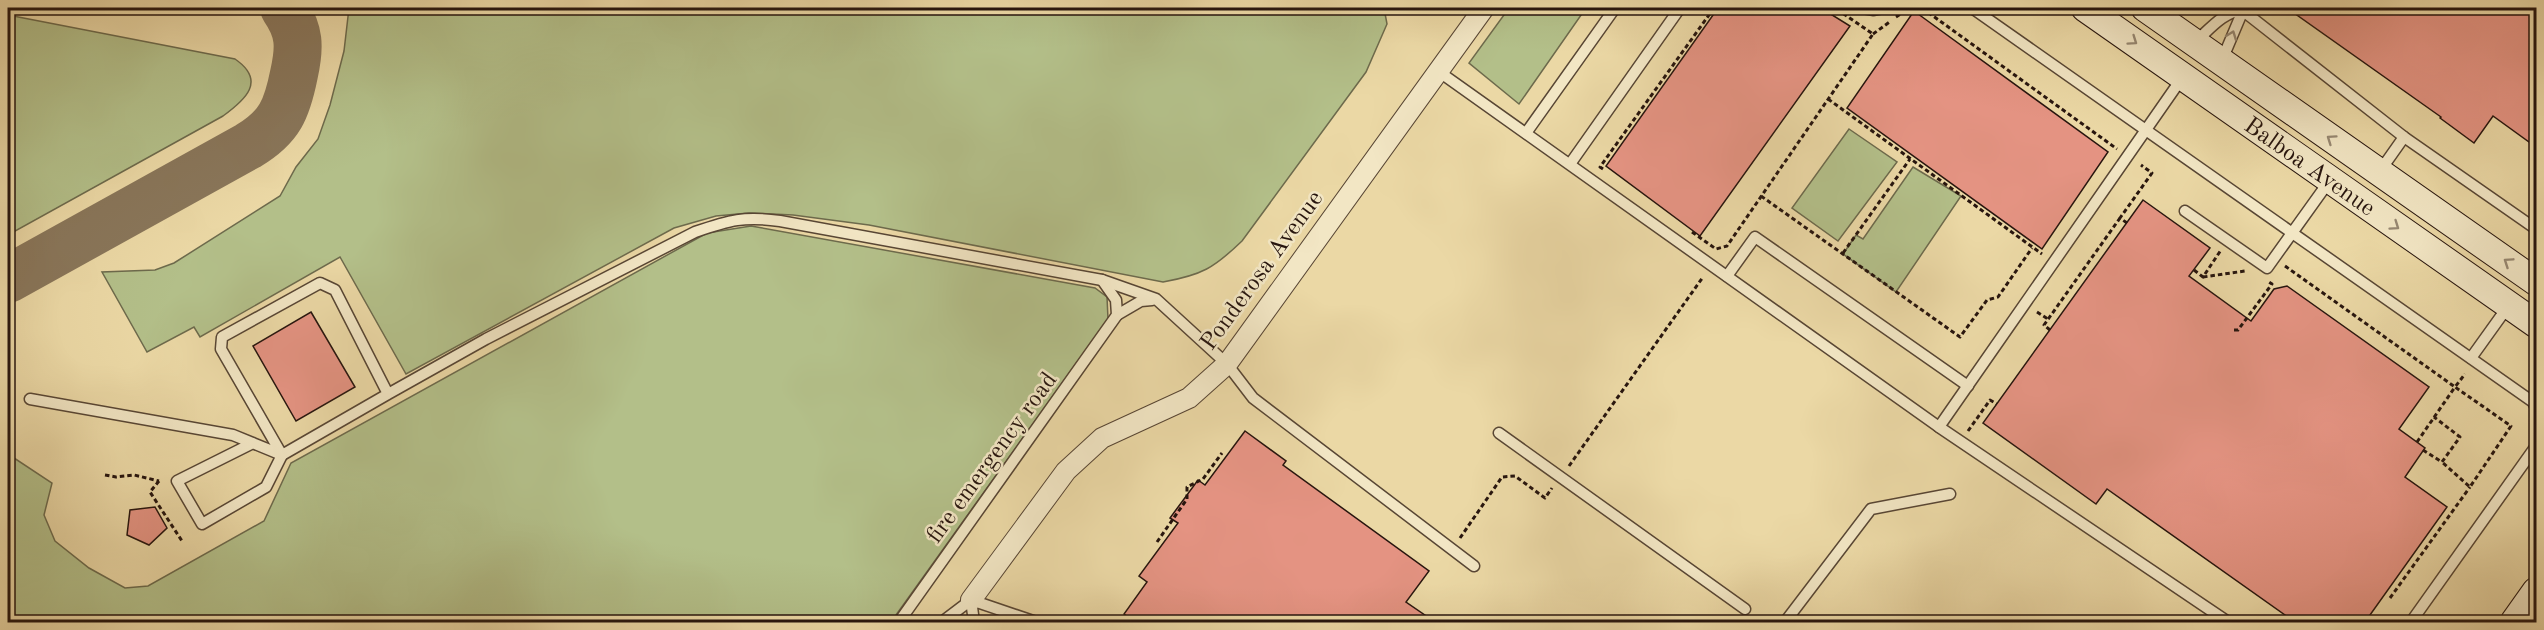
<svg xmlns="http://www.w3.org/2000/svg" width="2544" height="630" font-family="'Old Standard TT',serif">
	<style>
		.green { fill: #b3bf89; stroke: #6d6a4c; stroke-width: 1.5 }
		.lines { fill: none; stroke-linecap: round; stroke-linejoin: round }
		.taxiway { stroke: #89765a; stroke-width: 48 }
		.building { fill: #e49382; stroke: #27150e; stroke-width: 1.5 }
		.lane-casing { stroke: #584634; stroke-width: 13 }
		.street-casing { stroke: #584634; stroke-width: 22 }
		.secondary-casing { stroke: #27150e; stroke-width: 29 }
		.path { stroke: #27150e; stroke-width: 3; stroke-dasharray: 4.5 3; stroke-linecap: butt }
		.lane { stroke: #f2e6c4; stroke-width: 10 }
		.street { stroke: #f2e6c4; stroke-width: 20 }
		.secondary { stroke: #f2e6c4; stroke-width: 27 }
		.oneway { stroke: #978872 }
		.labels { text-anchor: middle; stroke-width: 5; stroke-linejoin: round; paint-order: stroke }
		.street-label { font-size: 24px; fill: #27150e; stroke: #f2e6c4 }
	</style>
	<rect width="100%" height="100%" fill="#ebd8a5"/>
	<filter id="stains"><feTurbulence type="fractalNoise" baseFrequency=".00333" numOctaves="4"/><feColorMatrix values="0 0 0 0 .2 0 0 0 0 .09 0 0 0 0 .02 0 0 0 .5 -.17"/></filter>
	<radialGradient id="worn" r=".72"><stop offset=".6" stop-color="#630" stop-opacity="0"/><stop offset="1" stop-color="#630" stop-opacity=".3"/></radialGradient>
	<g class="green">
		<path d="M349 8H1384L1387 24 1366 72 1242 241C1214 268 1202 275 1163 282L869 225 793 215 749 213 716 216 674 228 406 374 340 257 200 337 194 327 147 352 102 272 155 270 174 263 280 196 296 167 318 139 330 105 344 51Z"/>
		<polygon points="1509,8 1586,8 1519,104 1469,63"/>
		<path d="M8 15 235 59C267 81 245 100 223 116L8 235Z"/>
		<polygon points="1849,129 1897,162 1838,241 1792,208"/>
		<polygon points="1913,167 1961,196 1896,292 1843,254 1856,235 1863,239"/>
		<polygon points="751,226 1095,288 1107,297 1108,319 891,622 8,622 8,454 52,483 44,515 55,541 89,568 125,588 148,586 264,521 291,463 707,233"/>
	</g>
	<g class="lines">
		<path class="taxiway" d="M8 279 248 146C280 127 287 109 294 74 300 47 300 31 284 8"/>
	</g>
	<g class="building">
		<polygon points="1718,8 1821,8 1850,26 1700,236 1606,166"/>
		<polygon points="2287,8 2536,8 2536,147 2493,116 2474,143 2440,118 2441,117"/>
		<polygon points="1914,11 2108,152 2042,249 1847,108"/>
		<polygon points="2143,200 2210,248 2189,276 2251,321 2274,289 2287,286 2429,387 2399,429 2425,448 2405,477 2447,507 2365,622 2295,622 2107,489 2096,504 1983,423"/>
		<polygon points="311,312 355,387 296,421 253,346"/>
		<polygon points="1245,431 1286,461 1283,465 1429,571 1406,602 1435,622 1136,622 1124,614 1147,582 1139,576 1178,523 1170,518 1198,480 1205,485"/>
		<polygon points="155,507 167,528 149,545 127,535 130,510"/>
	</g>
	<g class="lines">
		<defs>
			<g id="lane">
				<polyline points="1863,8 1874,10 1884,8"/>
				<path d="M1972 8C2158 140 2346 270 2533 402L2536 408"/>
				<path d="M2195 42C2209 30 2223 12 2242 10L2404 137 2536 229"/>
				<polyline points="2222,60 2244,8"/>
				<polyline points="1438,71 1939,427 2228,622"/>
				<polyline points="1526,133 1615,8"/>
				<polyline points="1570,164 1680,8"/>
				<polyline points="2380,171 2404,137"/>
				<polyline points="2185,211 2267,268 2330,180"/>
				<polyline points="1727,276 1755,237 1968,386"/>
				<polyline points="1117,315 1141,301 1152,300"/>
				<polyline points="2471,358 2509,305"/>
				<path d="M388 394 282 455 221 349 222 337 320 283 335 290 388 394 486 339 695 232C730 220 744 216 780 221L1102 280 1156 299 1227 364 1253 398 1474 566"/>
				<polyline points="30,399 233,435 282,455 266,487 202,524 177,481 253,443"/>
				<polyline points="1939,427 2182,78"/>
				<polyline points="1499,433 1745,609"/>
				<polyline points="971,600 1036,622"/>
				<polyline points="971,600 974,622"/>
				<polyline points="899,622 1117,315 1116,300 1102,280"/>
				<polyline points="942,622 971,600"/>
				<polyline points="1785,622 1871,509 1950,494"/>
				<polyline points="2411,622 2536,446"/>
			</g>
			<polyline id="street" points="971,600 1066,471 1102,438 1189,398 1227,364 1484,8"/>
			<g id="secondary">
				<polyline points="2085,8 2536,324"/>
				<polyline points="2145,8 2536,282"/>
				<polyline points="2514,622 2536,591"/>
			</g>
		</defs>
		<use href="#lane" class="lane-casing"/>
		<use href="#street" class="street-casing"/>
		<use href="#secondary" class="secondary-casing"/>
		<g class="path">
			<polyline points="1922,8 2117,149"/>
			<polyline points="1896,17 1910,8"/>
			<polyline points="1873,34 1891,21"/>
			<polyline points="1828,99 2042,254"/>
			<polyline points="1603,169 1600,167 1714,8"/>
			<polyline points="1761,196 1960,337 1987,300 1998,297 2032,248"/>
			<polyline points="2127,223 2120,218 2152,173 2141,165"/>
			<polyline points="1692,232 1716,249 1727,246 1873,34 1835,8"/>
			<polyline points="1843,253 1910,159"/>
			<polyline points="2285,266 2455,387 2465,374"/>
			<polyline points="2194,270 2203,277 2221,250"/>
			<polyline points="2203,277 2245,271"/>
			<polyline points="2037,312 2048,319"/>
			<polyline points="2050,330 2044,325 2120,218"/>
			<polyline points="2234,330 2238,330 2272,284 2269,282"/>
			<polyline points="1968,431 1990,400 1997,404"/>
			<polyline points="2417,442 2455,387 2511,426 2470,487 2442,462"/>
			<polyline points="2423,450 2442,462 2460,437 2434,417"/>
			<polyline points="1569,466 1703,277"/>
			<polyline points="105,475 116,477 134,475 159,481"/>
			<polyline points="159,481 150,492 182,541"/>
			<polyline points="1460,538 1502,477 1515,476 1545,498 1552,488"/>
			<polyline points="1157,542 1187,499 1187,487 1203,479 1222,453"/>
			<polyline points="2390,598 2470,487"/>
		</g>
		<use href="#lane" class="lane"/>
		<use href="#street" class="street"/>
		<use href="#secondary" class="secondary"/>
	</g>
	<defs><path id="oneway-chevron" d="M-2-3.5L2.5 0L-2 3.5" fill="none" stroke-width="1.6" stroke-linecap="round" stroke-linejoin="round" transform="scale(1.5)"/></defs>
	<g class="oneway">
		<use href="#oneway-chevron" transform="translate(2232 35) rotate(-69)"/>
		<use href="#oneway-chevron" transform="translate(2133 41) rotate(35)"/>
		<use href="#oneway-chevron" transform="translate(2331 139) rotate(-145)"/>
		<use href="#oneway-chevron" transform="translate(2395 226) rotate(35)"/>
		<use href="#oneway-chevron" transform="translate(2508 262) rotate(-146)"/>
	</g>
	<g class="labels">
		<g class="street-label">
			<text transform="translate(2310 166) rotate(35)" y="8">Balboa Avenue</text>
			<text transform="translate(1261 270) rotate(-54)" y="8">Ponderosa Avenue</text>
			<text transform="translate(991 457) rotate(-54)" y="8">fire emergency road</text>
		</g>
	</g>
	<rect width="2544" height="630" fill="none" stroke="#ebd8a5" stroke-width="30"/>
	<rect x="9" y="9" width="2526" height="612" fill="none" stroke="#27150e" stroke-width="3"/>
	<rect x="15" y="15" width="2514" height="600" fill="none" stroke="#27150e" stroke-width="1.5"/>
	<rect width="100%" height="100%" filter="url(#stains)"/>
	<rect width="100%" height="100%" fill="url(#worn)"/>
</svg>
